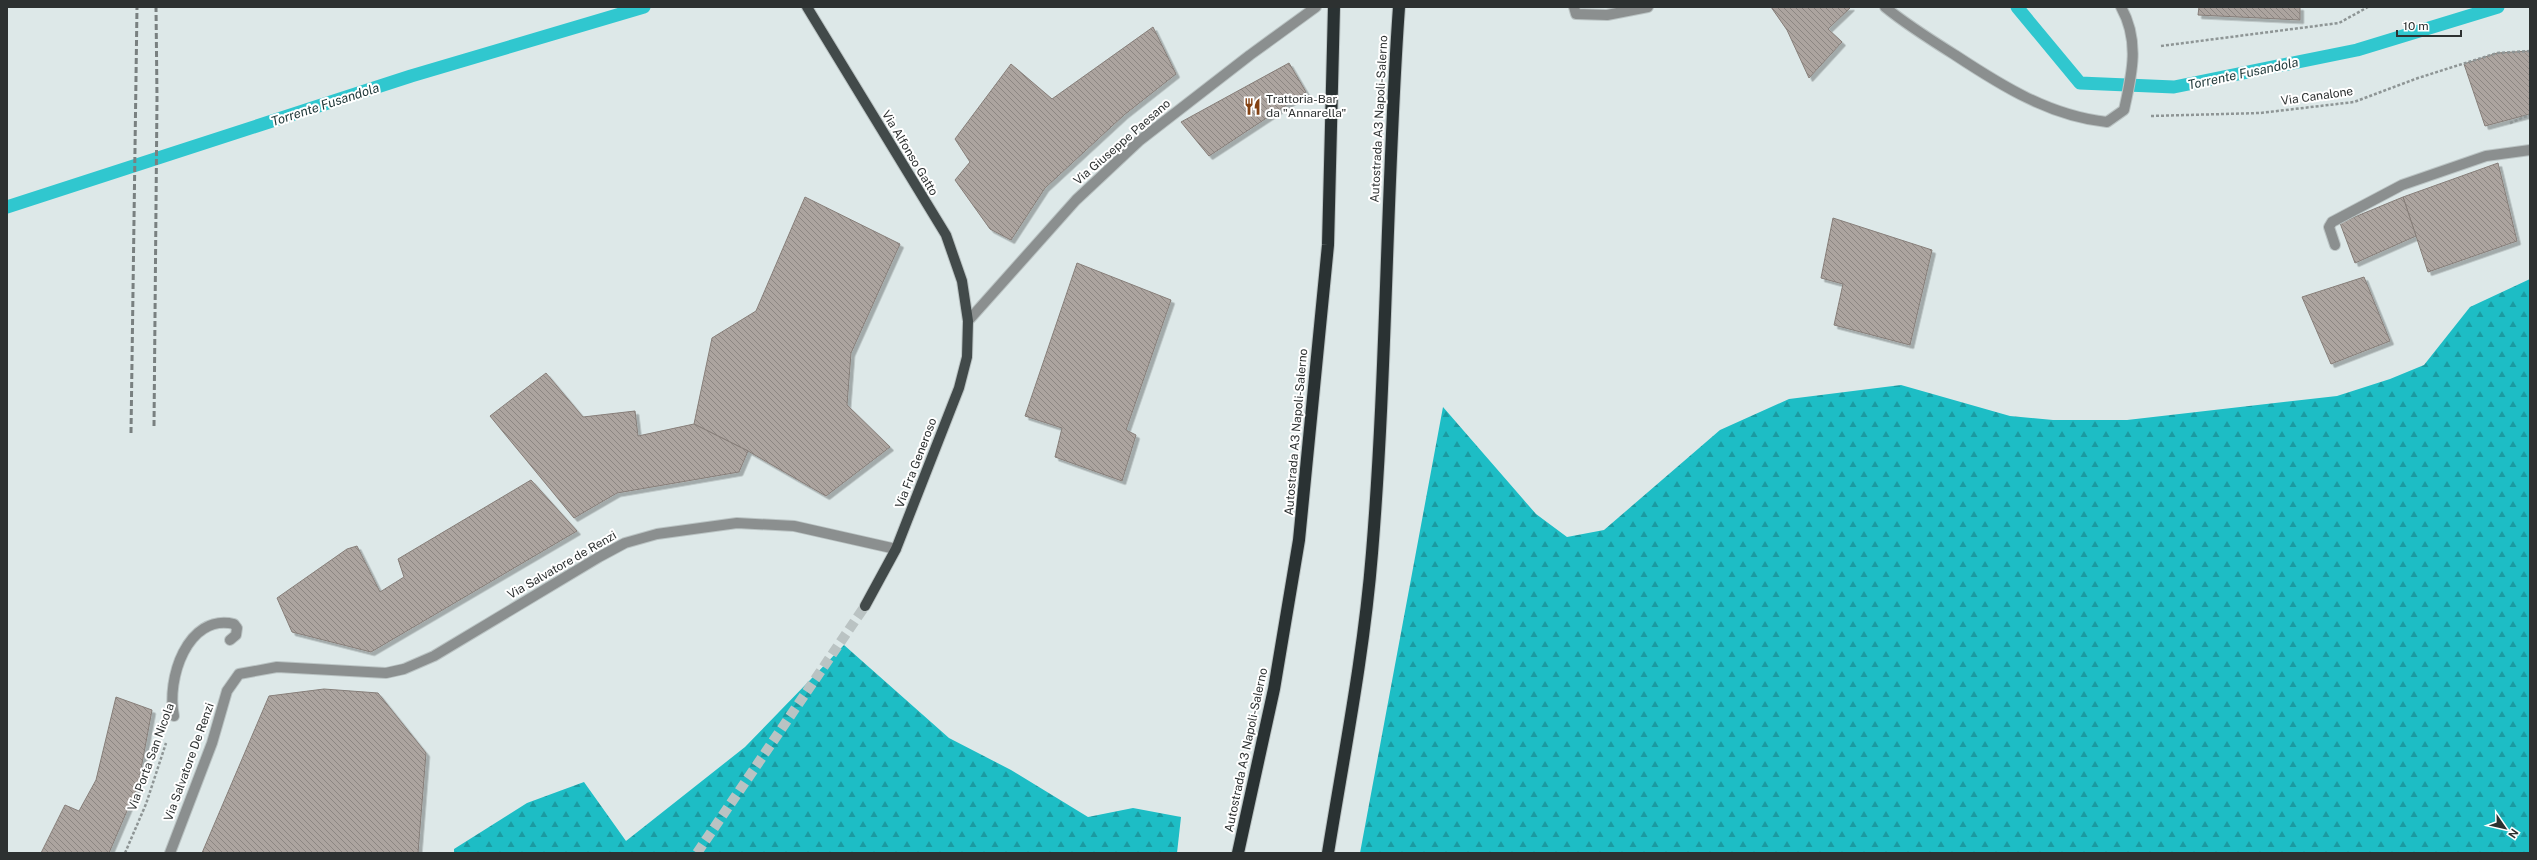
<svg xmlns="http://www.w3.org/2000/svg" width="2537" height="860" font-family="'Public Sans',sans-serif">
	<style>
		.forest { fill: url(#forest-firs) }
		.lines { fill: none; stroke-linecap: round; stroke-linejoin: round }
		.stream { stroke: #30c7cf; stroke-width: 13 }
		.building { fill: url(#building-back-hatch); stroke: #867e79; filter: url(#shadow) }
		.major-tunnel { stroke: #bac3c3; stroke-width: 10; stroke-dasharray: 10 5; stroke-linecap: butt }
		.minor-casing { stroke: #bac3c3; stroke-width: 12 }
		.major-casing { stroke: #bac3c3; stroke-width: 12 }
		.highway-casing { stroke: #bac3c3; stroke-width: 14 }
		.path { stroke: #8e9595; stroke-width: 2.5; stroke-dasharray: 3 2; stroke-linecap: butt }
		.minor { stroke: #8b8f8f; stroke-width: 10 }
		.major { stroke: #424a4a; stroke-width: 10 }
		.highway { stroke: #2a3233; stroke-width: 12 }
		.rail { stroke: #798080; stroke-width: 3; stroke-dasharray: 6 3; stroke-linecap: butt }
		.labels { text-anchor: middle; stroke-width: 4; stroke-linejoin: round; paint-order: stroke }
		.street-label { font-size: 12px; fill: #2d3131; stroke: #fff }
		.poi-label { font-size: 12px; fill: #2d3131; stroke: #fff; text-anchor: start }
		.water-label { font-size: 13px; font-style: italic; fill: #223a3b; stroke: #fff }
	</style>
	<defs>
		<pattern id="forest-firs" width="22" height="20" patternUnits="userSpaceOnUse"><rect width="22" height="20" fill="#1dbdc5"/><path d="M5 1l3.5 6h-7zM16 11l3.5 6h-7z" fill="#1a9aa1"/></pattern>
		<pattern id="building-back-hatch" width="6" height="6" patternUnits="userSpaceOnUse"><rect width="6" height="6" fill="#aca49f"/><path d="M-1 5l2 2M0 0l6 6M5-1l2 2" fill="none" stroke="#8c8682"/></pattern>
		<filter id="shadow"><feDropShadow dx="3.5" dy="3.5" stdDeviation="0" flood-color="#0004"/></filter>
	</defs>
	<rect width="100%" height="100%" fill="#dde8e8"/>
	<g class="forest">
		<polygon points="2530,279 2530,853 1360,853 1443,407 1536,514 1567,537 1604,530 1720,430 1789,399 1901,385 2010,416 2053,420 2127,420 2337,396 2390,379 2424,365 2470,307"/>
		<polygon points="844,645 949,738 1011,770 1088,817 1133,808 1181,817 1177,853 454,853 454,849 527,803 584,782 626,841 745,747"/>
	</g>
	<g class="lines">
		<g class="stream">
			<polyline points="2017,7 2080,83 2174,87 2357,50 2498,7"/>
			<polyline points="7,207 411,76 644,7"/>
		</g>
	</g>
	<g class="building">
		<polygon points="1771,7 1851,7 1828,29 1842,42 1809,78 1787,30"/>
		<polygon points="2199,7 2300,7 2300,20 2198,15"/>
		<polygon points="1153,27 1176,74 1124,115 1045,188 1011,240 990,229 955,180 970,162 955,139 1011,64 1052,99"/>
		<polygon points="2530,51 2530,114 2485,126 2464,64 2497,53"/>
		<polygon points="1289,63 1306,92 1209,156 1181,122"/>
		<polygon points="2498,163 2517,241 2428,272 2403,197"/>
		<polygon points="805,197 900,244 851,353 847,405 890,447 826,496 748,451 694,424 712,338 756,311"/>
		<polygon points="2403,197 2416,236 2355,263 2340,223"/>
		<polygon points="1833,218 1932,250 1910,345 1834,325 1843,284 1821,278"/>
		<polygon points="1077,263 1171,300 1126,430 1136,435 1122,481 1055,457 1062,428 1025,416"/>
		<polygon points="2364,277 2390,341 2331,364 2302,297"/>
		<polygon points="546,373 583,417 635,411 638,436 694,424 748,451 739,472 617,493 574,518 490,416"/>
		<polygon points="531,480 577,531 371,652 292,632 277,598 347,549 357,546 380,592 404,577 398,559"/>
		<polygon points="324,689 378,693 426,753 418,853 202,853 269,696"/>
		<polygon points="116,697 152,710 138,785 109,853 41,853 65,805 79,811 96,780"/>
	</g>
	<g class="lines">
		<polyline class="major-tunnel" points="697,853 865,606"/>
		<defs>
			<g id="minor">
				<polyline points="1574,7 1576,14 1607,15 1648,7"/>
				<path d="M1885 7C1907 25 1931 40 1955 55 2002 86 2050 116 2107 122L2124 110C2132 74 2140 41 2121 7"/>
				<polyline points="2335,245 2329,227 2332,222 2402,185 2486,156 2530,150"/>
				<polyline points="968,321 1076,200 1139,141 1250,55 1316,7"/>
				<path d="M174 716C166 680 187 613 234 624L237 628 236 635 230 640"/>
				<polyline points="170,853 212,743 227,691 239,674 277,667 386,673 404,669 434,656 599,557 625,543 657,534 737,523 794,526 896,549"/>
			</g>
			<polyline id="major" points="807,7 946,235 962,281 968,321 967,357 959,388 896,549 865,606"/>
			<g id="highway">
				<polyline points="1238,853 1274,689 1299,540 1328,245 1334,7"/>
				<path d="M1328 853C1344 754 1364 654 1372 553 1387 371 1386 189 1399 7"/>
			</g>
		</defs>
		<use href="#minor" class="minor-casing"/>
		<use href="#major" class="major-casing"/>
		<use href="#highway" class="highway-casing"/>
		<g class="path">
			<polyline points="2161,46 2339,23 2368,7"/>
			<polyline points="2151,116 2260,113 2354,102 2418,78 2497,53 2530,51"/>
			<polyline points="2510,123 2529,115"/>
			<polyline points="125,853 146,804 166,743"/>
		</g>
		<use href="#minor" class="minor"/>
		<use href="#major" class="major"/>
		<use href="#highway" class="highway"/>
		<g class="rail">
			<polyline points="154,426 157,98 156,7"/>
			<polyline points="131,433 137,7"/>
		</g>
	</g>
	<defs>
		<symbol id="restaurant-bare" viewBox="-9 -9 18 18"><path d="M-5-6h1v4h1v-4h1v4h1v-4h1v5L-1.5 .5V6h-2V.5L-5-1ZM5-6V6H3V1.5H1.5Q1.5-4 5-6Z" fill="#844112" stroke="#fff" stroke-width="2.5" paint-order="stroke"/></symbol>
	</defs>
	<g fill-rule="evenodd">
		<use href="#restaurant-bare" x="1240" y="94" width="25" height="25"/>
	</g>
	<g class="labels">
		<g class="street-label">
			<text transform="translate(2317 96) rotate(-8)" y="4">Via Canalone</text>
			<text transform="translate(1379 119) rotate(-87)" y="4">Autostrada A3 Napoli-Salerno</text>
			<text transform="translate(1122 142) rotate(-41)" y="4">Via Giuseppe Paesano</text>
			<text transform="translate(910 153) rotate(59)" y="4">Via Alfonso Gatto</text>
			<text transform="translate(1296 432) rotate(-85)" y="4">Autostrada A3 Napoli-Salerno</text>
			<text transform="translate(916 463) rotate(-69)" y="4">Via Fra Generoso</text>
			<text transform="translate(562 565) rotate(-30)" y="4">Via Salvatore de Renzi</text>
			<text transform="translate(1246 750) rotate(-78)" y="4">Autostrada A3 Napoli-Salerno</text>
			<text transform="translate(151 757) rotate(-70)" y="4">Via Porta San Nicola</text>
			<text transform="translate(189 762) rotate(-70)" y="4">Via Salvatore De Renzi</text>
		</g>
		<g class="poi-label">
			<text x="1266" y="103">Trattoria-Bar<tspan x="1266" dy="14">da "Annarella"</tspan></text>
		</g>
		<g class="water-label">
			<text transform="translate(2243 73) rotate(-12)" y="5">Torrente Fusandola</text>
			<text transform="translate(325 104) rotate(-18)" y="5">Torrente Fusandola</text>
		</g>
	</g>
	<rect width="2537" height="860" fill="none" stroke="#2d3131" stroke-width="16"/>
	<g transform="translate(2505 828) rotate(124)" stroke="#ffffff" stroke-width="3" paint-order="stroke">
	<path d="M0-3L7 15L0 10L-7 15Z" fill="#2d3131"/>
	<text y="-6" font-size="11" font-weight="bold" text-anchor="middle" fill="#2d3131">N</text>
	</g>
	<path d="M2397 30v6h64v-6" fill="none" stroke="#2d3131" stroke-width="2"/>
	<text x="2403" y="30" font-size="12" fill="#2d3131" stroke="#ffffff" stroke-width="3" paint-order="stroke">10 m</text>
</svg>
